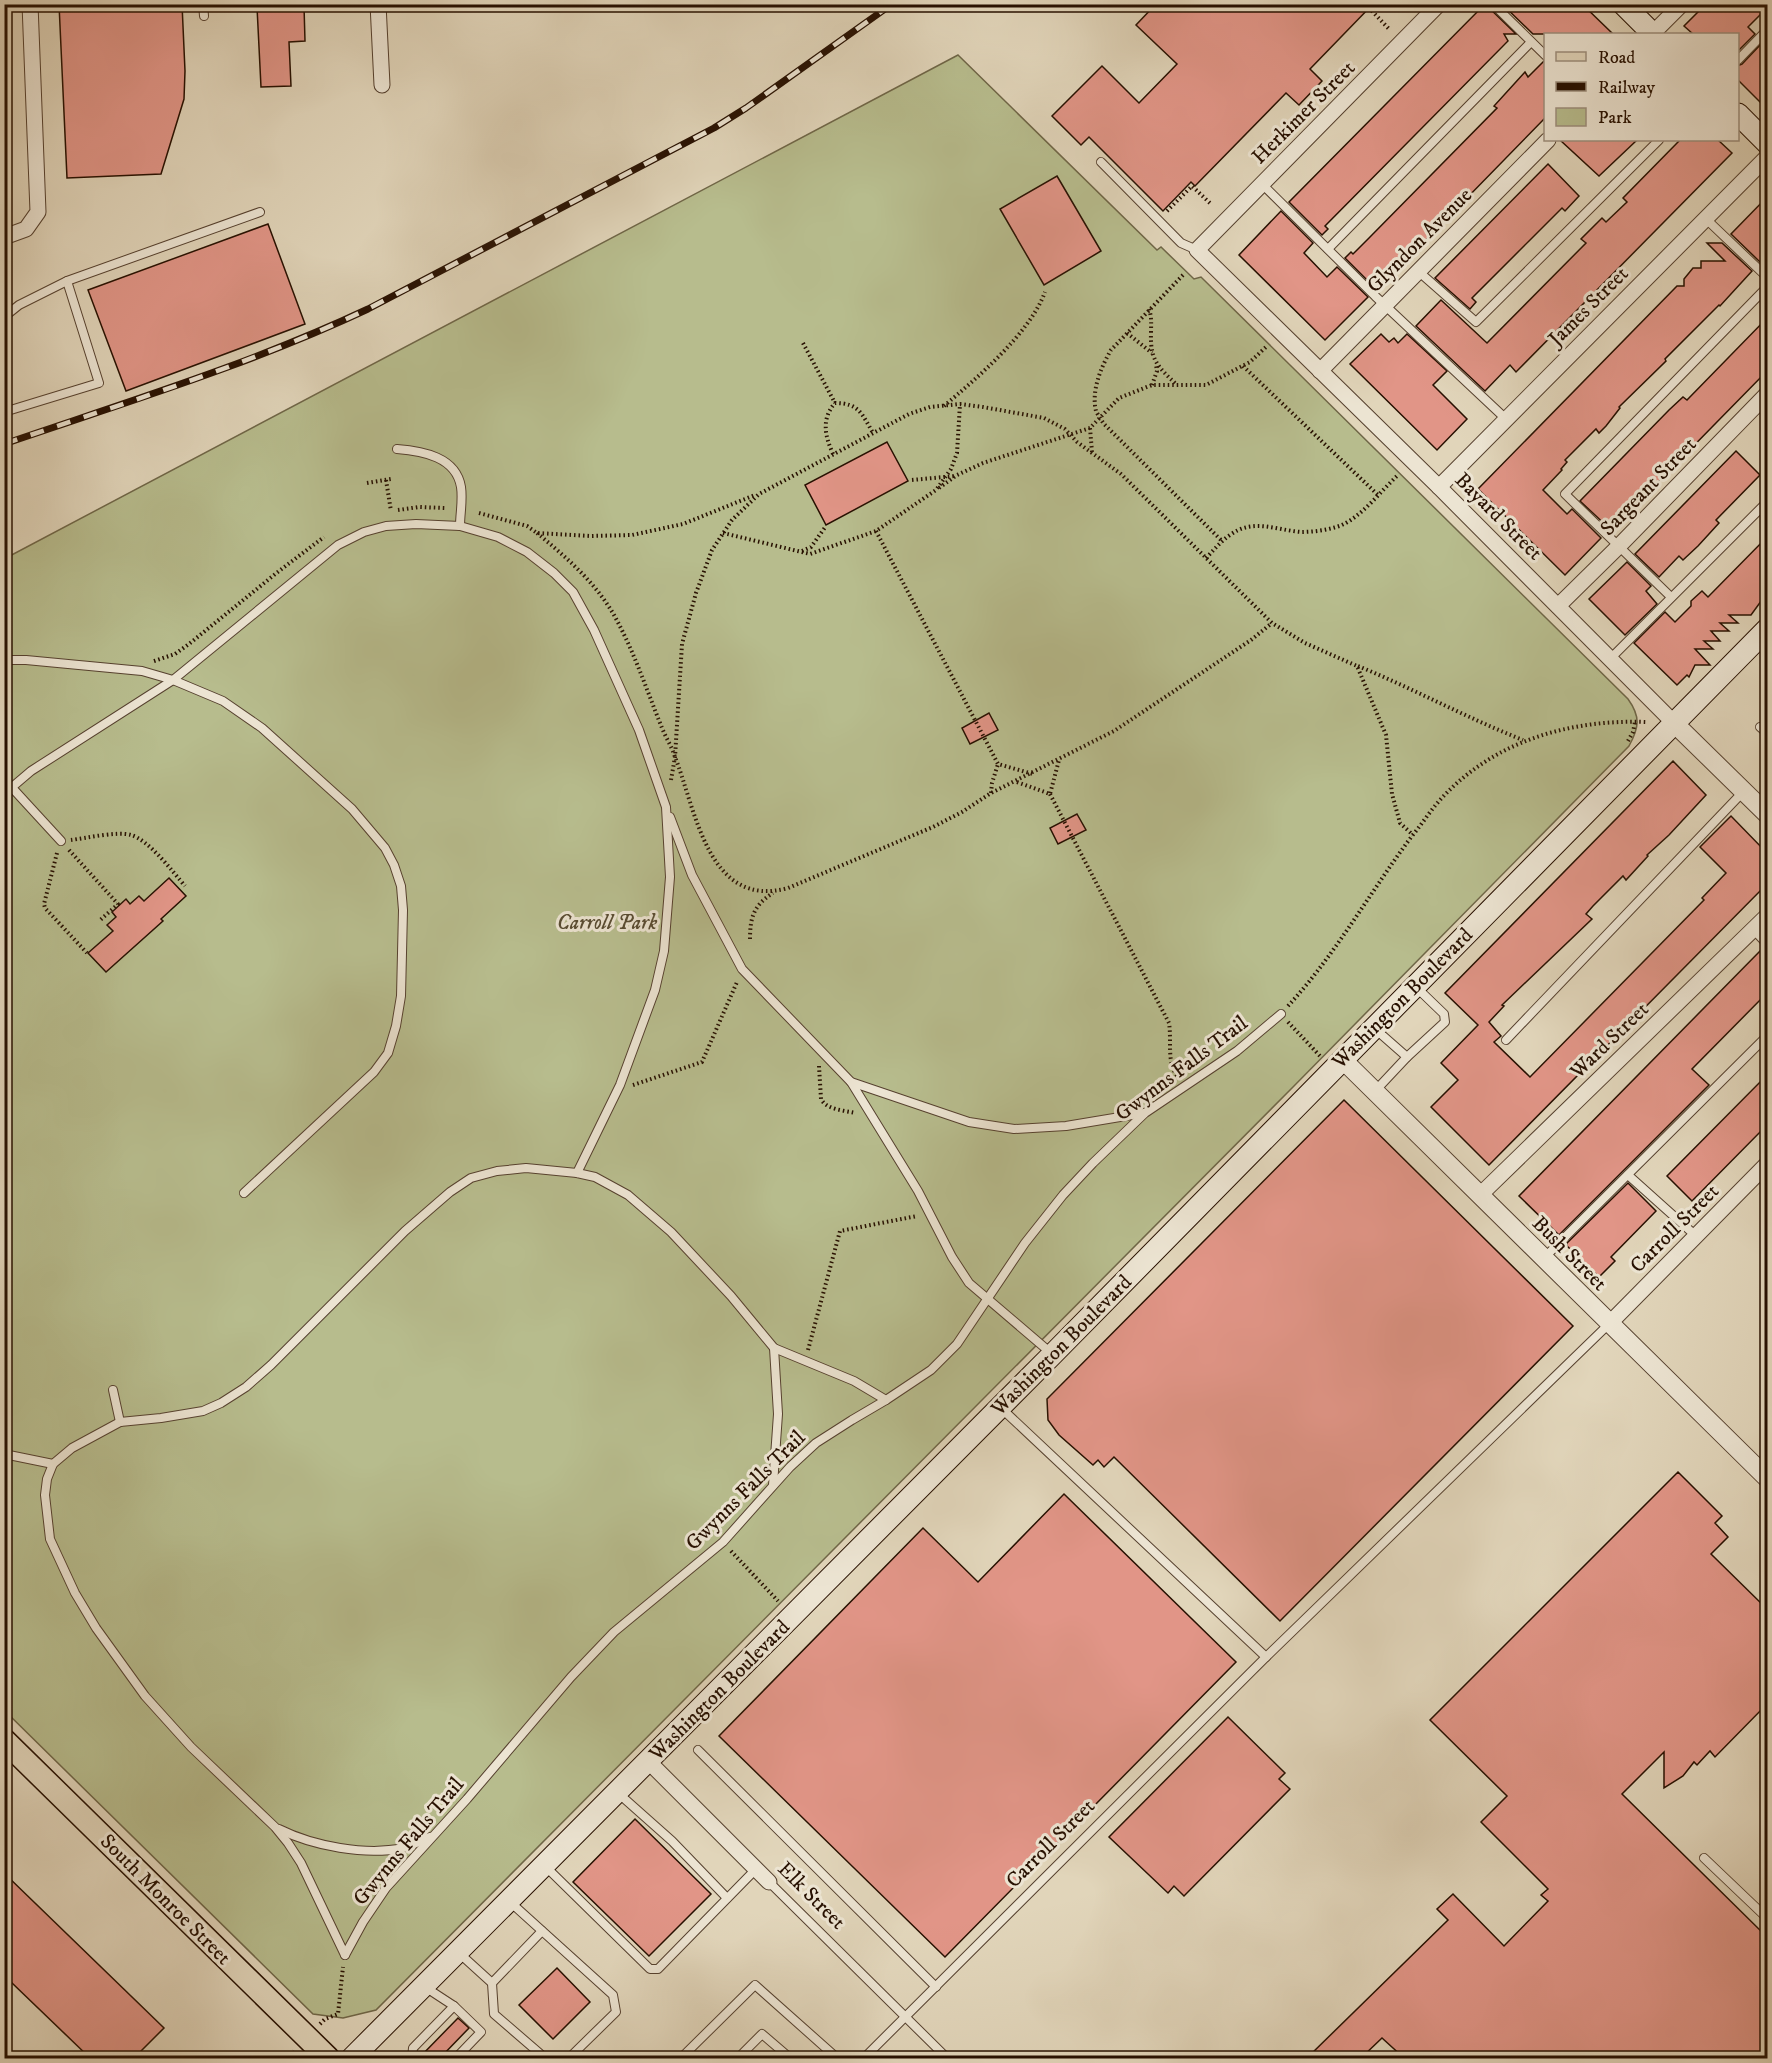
<svg xmlns="http://www.w3.org/2000/svg" width="1772" height="2063" font-family="'IM FELL DW Pica',serif">
	<style>
		.green { fill: #b7bc8d; stroke: #6f6647; stroke-width: 1.5 }
		.building { fill: #e19587; stroke: #271001; stroke-width: 1.5 }
		.lines { fill: none; stroke-linecap: round; stroke-linejoin: round }
		.service-casing { stroke: #56412f; stroke-width: 10 }
		.minor-casing { stroke: #56412f; stroke-width: 17 }
		.tertiary-casing { stroke: #56412f; stroke-width: 20 }
		.secondary-casing { stroke: #271001; stroke-width: 23 }
		.primary-casing { stroke: #271001; stroke-width: 25 }
		.path { stroke: #271001; stroke-width: 4; stroke-dasharray: 1.5 3; stroke-linecap: butt }
		.service { stroke: #ece4d2; stroke-width: 8 }
		.minor { stroke: #ece4d2; stroke-width: 15 }
		.tertiary { stroke: #ece4d2; stroke-width: 18 }
		.secondary { stroke: #ece4d2; stroke-width: 21 }
		.primary { stroke: #e1d5ba; stroke-width: 22 }
		.rail-casing { stroke: #271001; stroke-width: 7 }
		.rail { stroke: #ece4d2; stroke-width: 4.5; stroke-dasharray: 14; stroke-linecap: butt }
		.labels { text-anchor: middle; stroke-width: 6; stroke-linejoin: round; paint-order: stroke }
		.street-label { font-size: 21px; fill: #271001; stroke: #ece4d2 }
		.park-label { font-size: 21px; font-style: italic; fill: #594c32; stroke: #ece4d2 }
	</style>
	<rect width="100%" height="100%" fill="#e1d5ba"/>
	<filter id="stains"><feTurbulence type="fractalNoise" baseFrequency=".00333" numOctaves="4"/><feColorMatrix values="0 0 0 0 .2 0 0 0 0 .09 0 0 0 0 .02 0 0 0 .5 -.17"/></filter>
	<radialGradient id="worn" r=".72"><stop offset=".6" stop-color="#630" stop-opacity="0"/><stop offset="1" stop-color="#630" stop-opacity=".3"/></radialGradient>
	<path class="green" d="M958 55 1157 250 1161 247 1194 279 1201 277 1628 699C1641 717 1639 728 1629 746L1293 1087 376 2010 343 2018 313 2014 5 1711 4 559Z"/>
	<g class="building">
		<polygon points="59,4 182,4 185,71 184,99 161,174 67,178"/>
		<polygon points="1156,4 1373,4 1310,69 1322,81 1299,105 1286,93 1195,186 1191,182 1163,211 1089,137 1081,145 1052,116 1102,66 1139,103 1177,64 1136,25"/>
		<polygon points="1485,4 1516,34 1504,34 1508,41 1325,226 1328,229 1322,235 1289,202"/>
		<polygon points="1502,4 1582,4 1613,34 1533,34"/>
		<polygon points="1706,4 1767,4 1767,8 1748,27 1755,34 1737,52 1737,34 1693,34 1684,26"/>
		<polygon points="304,6 305,41 289,42 291,86 261,87 257,7"/>
		<polygon points="1763,42 1767,47 1767,109 1737,79 1737,66 1742,64"/>
		<polygon points="1544,61 1545,62 1545,118 1377,290 1345,258 1351,252 1353,254 1369,238 1497,108 1494,106 1525,72 1528,77"/>
		<polygon points="1560,140 1637,140 1599,176"/>
		<polygon points="1680,140 1718,140 1732,153 1516,372 1510,365 1485,391 1416,326 1441,300 1487,343 1586,243 1581,239 1602,218 1606,222 1627,202 1623,198"/>
		<polygon points="1548,164 1579,196 1565,211 1562,208 1472,298 1476,302 1470,309 1435,278"/>
		<polygon points="1057,176 1101,251 1044,285 1000,209"/>
		<polygon points="1767,197 1767,255 1760,262 1731,234"/>
		<polygon points="1281,211 1313,243 1304,253 1327,277 1337,267 1368,297 1325,340 1239,255"/>
		<polygon points="268,224 305,324 126,391 88,290"/>
		<polygon points="1707,243 1722,243 1752,271 1720,306 1719,305 1665,359 1666,361 1619,407 1620,408 1606,426 1599,433 1596,429 1565,460 1567,462 1561,469 1562,470 1543,490 1567,514 1572,509 1601,538 1565,575 1478,489 1677,286 1684,286 1684,279 1693,268 1701,268 1701,261 1725,261"/>
		<polygon points="1767,318 1767,371 1611,530 1580,501 1669,410 1683,397 1687,400"/>
		<polygon points="1381,334 1389,342 1394,338 1398,343 1407,334 1447,371 1433,385 1467,419 1437,450 1350,364"/>
		<polygon points="887,442 908,481 826,525 805,485"/>
		<polygon points="1736,451 1760,475 1716,520 1719,523 1698,546 1683,560 1679,556 1659,577 1635,554"/>
		<polygon points="1767,537 1767,593 1751,615 1729,615 1738,623 1720,623 1729,631 1711,631 1720,641 1704,641 1713,649 1695,649 1710,665 1695,665 1689,677 1687,675 1677,685 1634,643 1665,612 1675,622 1691,606 1691,601 1702,591 1708,597"/>
		<polygon points="1627,562 1651,586 1646,591 1657,604 1625,635 1589,599"/>
		<polygon points="989,713 998,730 970,744 962,728"/>
		<polygon points="1673,761 1706,795 1669,835 1647,855 1648,856 1626,880 1623,876 1593,906 1586,914 1592,919 1502,1005 1504,1006 1489,1022 1501,1036 1494,1042 1530,1077 1704,900 1702,898 1726,873 1700,847 1731,816 1767,853 1767,884 1489,1165 1431,1107 1458,1080 1441,1063 1478,1025 1445,993"/>
		<polygon points="1077,814 1086,830 1058,844 1050,828"/>
		<polygon points="169,878 186,896 161,919 163,921 106,972 88,953 113,931 107,925 116,917 112,912 126,899 130,904 139,896 144,901"/>
		<polygon points="1763,948 1767,951 1767,993 1692,1069 1709,1085 1559,1235 1519,1196"/>
		<polygon points="1767,1075 1767,1125 1692,1201 1667,1176"/>
		<polygon points="1344,1100 1573,1326 1280,1621 1114,1457 1104,1467 1098,1460 1093,1465 1059,1435 1048,1420 1047,1399"/>
		<polygon points="1628,1183 1656,1211 1611,1257 1615,1261 1599,1277 1567,1246 1567,1243"/>
		<polygon points="1678,1472 1722,1516 1715,1523 1728,1537 1711,1554 1767,1609 1767,1704 1715,1757 1710,1751 1697,1765 1694,1762 1683,1776 1664,1788 1664,1752 1622,1794 1767,1937 1767,2058 1404,2058 1382,2038 1361,2058 1307,2058 1448,1920 1437,1909 1453,1894 1504,1946 1548,1901 1541,1895 1548,1889 1481,1822 1507,1796 1430,1720"/>
		<polygon points="1064,1494 1236,1662 945,1957 719,1736 923,1528 978,1582"/>
		<polygon points="1228,1717 1285,1773 1279,1779 1290,1789 1184,1896 1174,1886 1168,1893 1109,1837"/>
		<polygon points="635,1819 711,1894 649,1956 573,1882"/>
		<polygon points="4,1873 164,2028 134,2058 90,2058 12,1983 4,1990"/>
		<polygon points="557,1968 590,2002 553,2039 519,2005"/>
		<polygon points="458,2018 469,2028 440,2058 419,2058"/>
	</g>
	<g class="lines">
		<defs>
			<g id="service">
				<polyline points="203,4 204,16"/>
				<polyline points="1493,4 1546,56"/>
				<polyline points="4,7 30,6"/>
				<polyline points="1738,60 1768,29"/>
				<polyline points="1101,162 1181,243 1197,250"/>
				<polyline points="1262,184 1375,296 1506,419"/>
				<polyline points="1705,218 1768,278"/>
				<polyline points="1328,249 1531,42"/>
				<polyline points="1418,271 1476,322 1659,140"/>
				<polyline points="4,317 19,305 67,281 260,212"/>
				<polyline points="4,412 99,383 67,281"/>
				<path d="M397 449C423 451 456 457 461 487 463 500 460 514 460 526"/>
				<polyline points="1765,456 1768,454"/>
				<polyline points="1671,597 1565,494 1768,286"/>
				<polyline points="1610,659 1768,501"/>
				<polyline points="4,660 26,660 142,671 173,680 223,701 262,728 352,809 385,848 394,865 401,886 403,910 401,996 396,1026 388,1053 374,1072 244,1193"/>
				<polyline points="1760,727 1768,734"/>
				<polyline points="4,779 61,841"/>
				<polyline points="4,794 31,771 173,680 338,545 364,532 386,526 416,524 460,526 498,537 527,552 554,573 573,592 594,630 639,730 666,807 670,877 664,951 655,990 620,1085 577,1173"/>
				<polyline points="670,817 692,875 742,969 851,1082 969,1122 1014,1129 1066,1126 1144,1113"/>
				<polyline points="1753,929 1768,945"/>
				<polyline points="1374,1028 1407,1057 1445,1022 1444,1014 1417,988"/>
				<polyline points="1506,1040 1743,792"/>
				<polyline points="851,1082 918,1191 952,1257 969,1283 1051,1353"/>
				<polyline points="1376,1090 1407,1057"/>
				<polyline points="1628,1175 1696,1236"/>
				<polyline points="1544,1258 1768,1035"/>
				<polyline points="113,1390 120,1422"/>
				<polyline points="1001,1408 1266,1657"/>
				<polyline points="4,1454 53,1464"/>
				<polyline points="773,1485 778,1414 774,1348"/>
				<polyline points="698,1750 936,1987"/>
				<polyline points="618,1793 672,1841 727,1898"/>
				<path d="M279 1829C313 1846 366 1856 403 1848 412 1845 421 1841 430 1837"/>
				<polyline points="1704,1858 1768,1919"/>
				<polyline points="545,1866 650,1969 658,1969 756,1869"/>
				<polyline points="769,1882 947,2058"/>
				<polyline points="509,1901 613,1995 616,2012 569,2058"/>
				<polyline points="459,1953 492,1983 542,1931"/>
				<polyline points="345,1955 301,1863 288,1843 275,1827 191,1747 145,1696 96,1628 75,1593 50,1539 45,1495 47,1479 53,1464 72,1448 120,1422 161,1418 203,1411 221,1403 246,1387 271,1365 405,1231 450,1192 471,1178 497,1171 526,1168 577,1173 595,1177 628,1195 671,1232 731,1296 774,1348 854,1381 886,1400"/>
				<polyline points="345,1955 363,1922 386,1888 467,1799 571,1677 614,1632 723,1542 790,1467 816,1443 852,1420 886,1400 931,1370 957,1344 1025,1243 1063,1195 1093,1163 1145,1113 1237,1051 1281,1014"/>
				<polyline points="492,1983 494,2014 545,2058"/>
				<polyline points="425,1987 454,2006 481,2032 456,2058"/>
				<polyline points="412,2058 413,2048 454,2006"/>
				<polyline points="681,2058 755,1985 837,2058"/>
				<polyline points="738,2058 762,2034 790,2058"/>
				<polyline points="864,2058 1266,1657 1610,1323"/>
			</g>
			<g id="minor">
				<polyline points="378,4 382,85"/>
				<polyline points="1439,4 1197,250 1439,487 1674,723"/>
				<polyline points="1652,34 1682,4"/>
				<polyline points="4,237 26,229 38,212 30,4"/>
				<polyline points="1320,371 1548,140"/>
				<polyline points="1439,487 1768,156"/>
				<polyline points="1558,606 1618,547 1768,393"/>
				<polyline points="1480,1195 1768,915"/>
				<polyline points="1610,1323 1768,1163"/>
				<polyline points="648,1761 769,1882"/>
			</g>
			<g id="tertiary">
				<polyline points="1674,723 1768,815"/>
				<polyline points="1342,1059 1768,1479"/>
			</g>
			<g id="secondary">
				<polyline points="1623,4 1653,34"/>
				<polyline points="1738,114 1768,144"/>
				<polyline points="352,2058 1053,1354 1768,628"/>
			</g>
			<polyline id="primary" points="4,1740 328,2058"/>
		</defs>
		<use href="#service" class="service-casing"/>
		<use href="#minor" class="minor-casing"/>
		<use href="#tertiary" class="tertiary-casing"/>
		<use href="#secondary" class="secondary-casing"/>
		<use href="#primary" class="primary-casing"/>
		<g class="path">
			<polyline points="1372,4 1369,8 1390,30"/>
			<polyline points="1167,211 1192,186 1212,205"/>
			<path d="M1183 275 1111 350C1101 367 1091 391 1096 411 1098 415 1101 420 1104 424L1223 542"/>
			<path d="M1149 309C1152 318 1151 324 1151 333 1150 360 1158 367 1177 385"/>
			<polyline points="1127,333 1152,353"/>
			<polyline points="803,343 835,403"/>
			<polyline points="1243,366 1378,495"/>
			<polyline points="1152,385 1157,371 1156,365"/>
			<path d="M944 406C977 378 1030 333 1045 292"/>
			<polyline points="1092,452 1090,428 1119,398 1152,385 1206,385 1250,362 1266,347"/>
			<path d="M833 454C825 436 821 419 835 403 859 403 862 414 873 433"/>
			<polyline points="386,480 391,511"/>
			<polyline points="912,480 955,476"/>
			<polyline points="367,483 391,479"/>
			<polyline points="939,488 957,475 983,463 1090,428"/>
			<polyline points="398,510 419,507 445,508"/>
			<polyline points="479,513 527,526 537,533 590,536 632,535 683,524 755,495"/>
			<polyline points="876,531 998,764 1033,774"/>
			<path d="M537 533C566 557 595 582 614 615 634 651 647 691 662 728 666 738 672 747 675 757 696 810 708 910 788 888L933 827 962 812 991 793 1114 731 1251 640 1272 623"/>
			<polyline points="723,533 810,554 876,531 936,490 951,469 957,453 960,404"/>
			<polyline points="802,551 811,547 826,526"/>
			<path d="M1206 558C1214 550 1221 541 1230 535 1253 518 1276 530 1301 532 1314 532 1329 530 1342 525 1363 515 1380 492 1397 476"/>
			<polyline points="154,661 175,654 189,644 279,571 324,537"/>
			<path d="M1358 666C1414 689 1467 718 1523 740"/>
			<polyline points="1628,741 1633,732 1635,722"/>
			<polyline points="671,780 675,757 682,644 696,593 712,550 732,520 759,494 909,414 930,407 960,404 983,407 1044,418 1065,429 1077,442 1121,474 1272,623 1305,643 1357,666 1386,735 1392,794 1400,823 1413,835"/>
			<polyline points="1017,782 1050,794 1059,760"/>
			<polyline points="991,793 992,783 998,764"/>
			<path d="M1050 794 1169 1023C1172 1042 1166 1062 1178 1077"/>
			<path d="M71 840C86 838 118 831 131 835 149 840 173 872 185 886"/>
			<polyline points="69,850 118,904 99,921"/>
			<polyline points="57,853 44,904 45,908 87,953"/>
			<path d="M750 939C750 917 754 905 773 893"/>
			<path d="M1288 1006C1336 954 1370 892 1412 836 1422 824 1430 811 1440 800 1493 741 1570 719 1647 722"/>
			<polyline points="1288,1022 1320,1056"/>
			<path d="M819 1066 821 1099C827 1110 843 1110 855 1113"/>
			<polyline points="633,1085 702,1062 737,982"/>
			<polyline points="808,1350 840,1231 917,1216"/>
			<polyline points="731,1551 778,1601"/>
			<polyline points="320,2024 325,2019 338,2014 343,1967"/>
			<polyline points="288,2058 294,2051"/>
		</g>
		<use href="#service" class="service"/>
		<use href="#minor" class="minor"/>
		<use href="#tertiary" class="tertiary"/>
		<use href="#secondary" class="secondary"/>
		<use href="#primary" class="primary"/>
		<defs>
			<path id="rail" d="M4 444C127 402 251 364 368 309L714 128 746 108 892 4"/>
		</defs>
		<use href="#rail" class="rail-casing"/>
		<use href="#rail" class="rail"/>
	</g>
	<g class="labels">
		<g class="street-label">
			<text transform="translate(1303 112) rotate(-45)" y="7">Herkimer Street</text>
			<text transform="translate(1419 240) rotate(-45)" y="7">Glyndon Avenue</text>
			<text transform="translate(1588 306) rotate(-45)" y="7">James Street</text>
			<text transform="translate(1648 486) rotate(-46)" y="7">Sargeant Street</text>
			<text transform="translate(1499 516) rotate(45)" y="7">Bayard Street</text>
			<text transform="translate(1402 998) rotate(-45)" y="7">Washington Boulevard</text>
			<text transform="translate(1609 1040) rotate(-44)" y="7">Ward Street</text>
			<text transform="translate(1181 1068) rotate(-37)" y="7">Gwynns Falls Trail</text>
			<text transform="translate(1674 1228) rotate(-45)" y="7">Carroll Street</text>
			<text transform="translate(1570 1253) rotate(45)" y="7">Bush Street</text>
			<text transform="translate(1061 1345) rotate(-45)" y="7">Washington Boulevard</text>
			<text transform="translate(745 1490) rotate(-45)" y="7">Gwynns Falls Trail</text>
			<text transform="translate(719 1690) rotate(-45)" y="7">Washington Boulevard</text>
			<text transform="translate(408 1841) rotate(-50)" y="7">Gwynns Falls Trail</text>
			<text transform="translate(1050 1843) rotate(-45)" y="7">Carroll Street</text>
			<text transform="translate(812 1895) rotate(45)" y="7">Elk Street</text>
			<text transform="translate(166 1899) rotate(45)" y="7">South Monroe Street</text>
		</g>
		<g class="park-label">
			<text x="607" y="929">Carroll Park</text>
		</g>
	</g>
	<rect width="1772" height="2063" fill="none" stroke="#e1d5ba" stroke-width="24"/>
	<rect x="6" y="6" width="1760" height="2051" fill="none" stroke="#271001" stroke-width="3"/>
	<rect x="12" y="12" width="1748" height="2039" fill="none" stroke="#271001" stroke-width="1.5"/>
	<rect x="1544" y="33" width="195" height="108" fill="#ece4d2" stroke="#9d8f7e" stroke-width="1.5"/>
	<rect x="1556" y="52" width="30" height="9" fill="#e1d5ba" stroke="#9d8f7e" stroke-width="1.5"/>
	<text x="1598" y="63" font-size="18" fill="#271001">Road</text>
	<rect x="1556" y="82" width="30" height="9" fill="#271001" stroke="#9d8f7e" stroke-width="1.5"/>
	<text x="1598" y="93" font-size="18" fill="#271001">Railway</text>
	<rect x="1556" y="108" width="30" height="18" fill="#b7bc8d" stroke="#9d8f7e" stroke-width="1.5"/>
	<text x="1598" y="123" font-size="18" fill="#271001">Park</text>
	<rect width="100%" height="100%" filter="url(#stains)"/>
	<rect width="100%" height="100%" fill="url(#worn)"/>
</svg>
